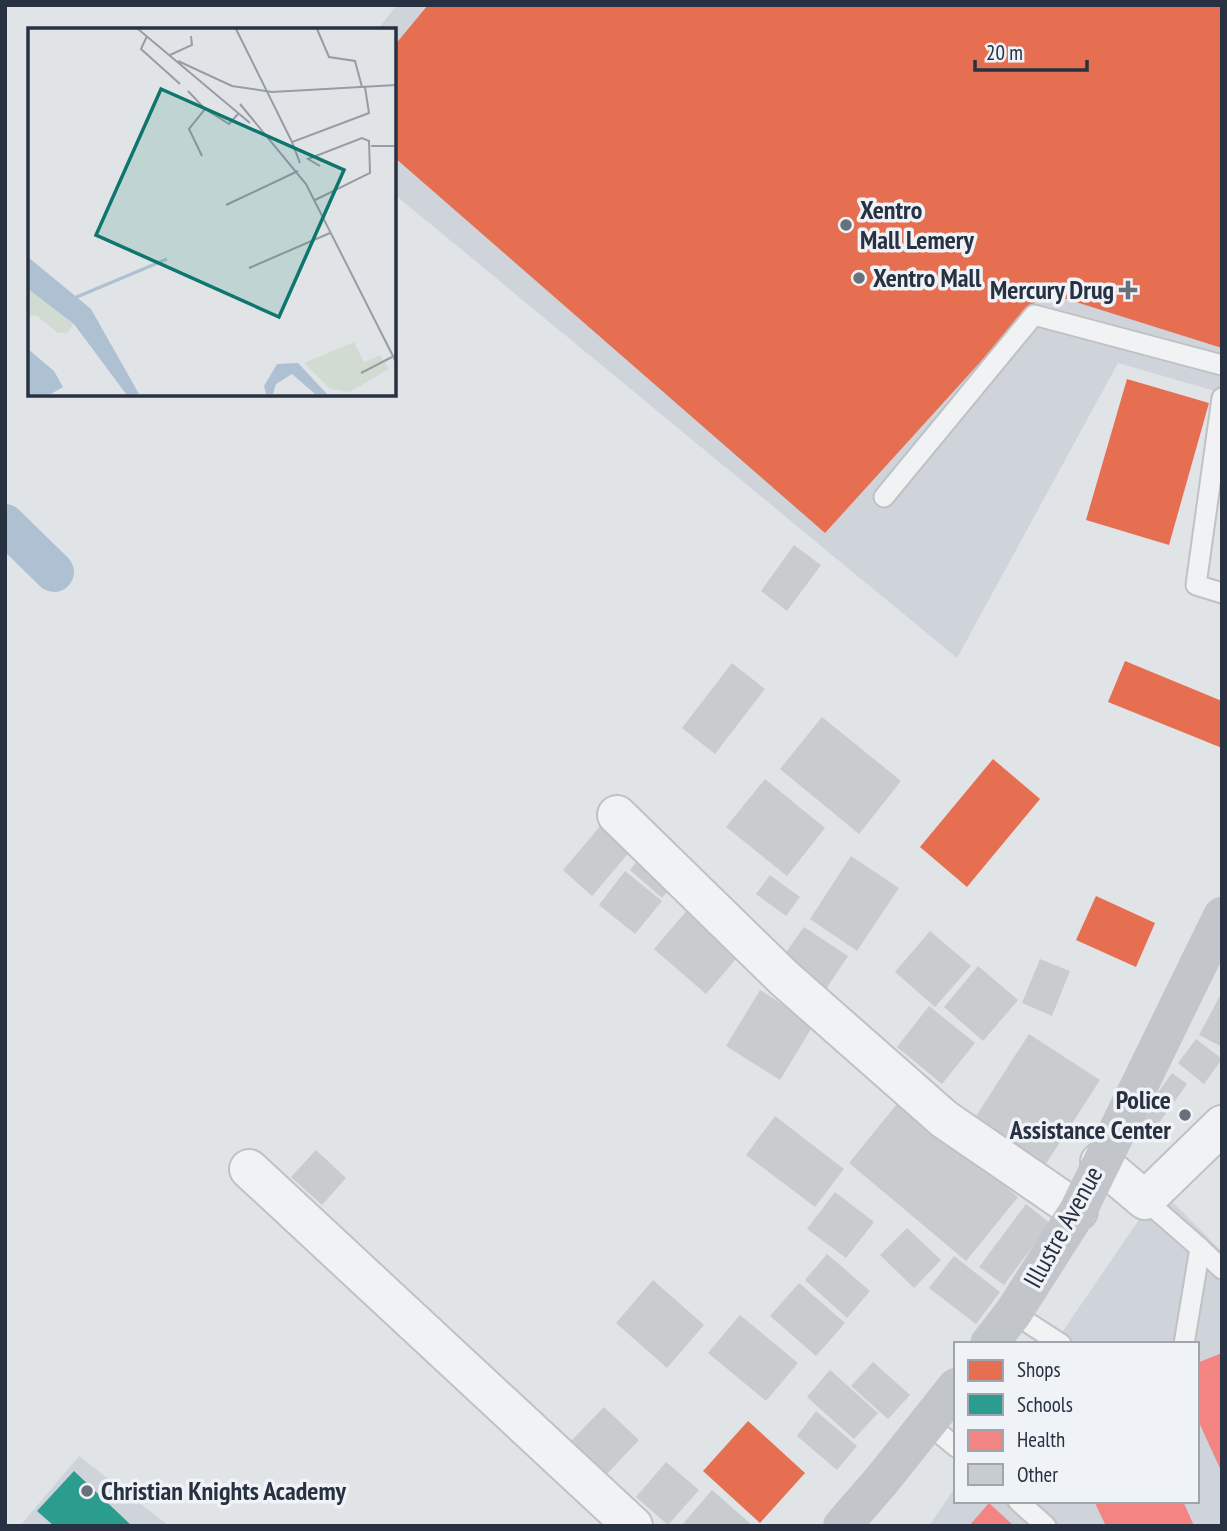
<svg xmlns="http://www.w3.org/2000/svg" width="1227" height="1531" font-family="'PT Sans Narrow',sans-serif">
	<style>
		.built { fill: #cfd3da }
		.shops { fill: #e76f51 }
		.schools { fill: #2a9d8f }
		.health { fill: #f28482 }
		.lines { fill: none; stroke-linecap: round; stroke-linejoin: round }
		.canal { stroke: #aec1d3; stroke-width: 40 }
		.building { fill: #c9cccf }
		.lane-casing { stroke: #bfc2c5; stroke-width: 23 }
		.street-casing { stroke: #bfc2c5; stroke-width: 42 }
		.lane { stroke: #f1f2f3; stroke-width: 19 }
		.street { stroke: #f1f2f3; stroke-width: 38 }
		.secondary { stroke: #c2c5c9; stroke-width: 38 }
		.poi-dot { fill: #68707b; stroke: #eff2f7; stroke-width: 2.5 }
		.labels { text-anchor: middle; stroke-width: 7; stroke-linejoin: round; paint-order: stroke }
		.poi-label { font-size: 26px; font-weight: bold; fill: #273141; stroke: #eff2f7; text-anchor: start }
		.street-label { font-size: 26px; fill: #273141; stroke: #eff2f7 }
		.inset-river { fill: none; stroke: #aec1d3; stroke-width: 3.5 }
		.inset-road { fill: none; stroke: #979ca5; stroke-width: 2 }
		.view { fill: #0f766e; fill-opacity: 0.15; stroke: #0f766e; stroke-width: 3.5 }
		.inset-edge { fill: none; stroke: #273141; stroke-width: 3.5 }
	</style>
	<rect width="100%" height="100%" fill="#e1e4e7"/>
	<g class="built">
		<polygon points="397,5 1222,5 1222,393 1118,363 957,658 394,194 394,30 377,30"/>
		<polygon points="1160,1189 1222,1252 1222,1526 929,1526 956,1486 956,1501 1197,1501 1197,1344 1054,1344"/>
		<polygon points="79,1456 169,1526 20,1526"/>
	</g>
	<g class="shops">
		<polygon points="428,5 1222,5 1222,348 1044,292 825,533 394,157 394,46"/>
		<polygon points="1127,379 1209,403 1169,545 1086,520"/>
		<polygon points="1125,661 1222,701 1222,748 1108,702"/>
		<polygon points="993,759 1040,799 967,887 920,847"/>
		<polygon points="1096,896 1155,923 1136,967 1076,940"/>
		<polygon points="748,1421 805,1473 760,1523 703,1471"/>
	</g>
	<polygon class="schools" points="74,1471 132,1526 54,1526 37,1511"/>
	<g class="health">
		<polygon points="1222,1353 1222,1473 1197,1418 1197,1363"/>
		<polygon points="1094,1501 1183,1501 1194,1526 1106,1526"/>
		<polygon points="989,1503 1014,1526 969,1526"/>
	</g>
	<g class="lines">
		<polyline class="canal" points="5,524 54,572"/>
	</g>
	<g class="building">
		<polygon points="794,545 821,565 787,611 761,591"/>
		<polygon points="732,663 765,689 715,754 682,728"/>
		<polygon points="822,717 901,781 859,834 780,769"/>
		<polygon points="765,779 825,828 787,876 726,827"/>
		<polygon points="602,824 632,849 592,896 563,870"/>
		<polygon points="642,855 675,883 662,898 630,870"/>
		<polygon points="851,856 899,888 857,951 810,919"/>
		<polygon points="625,871 662,901 635,934 599,905"/>
		<polygon points="770,875 800,897 786,916 756,894"/>
		<polygon points="689,908 741,953 706,994 654,949"/>
		<polygon points="804,927 848,956 826,989 782,958"/>
		<polygon points="930,931 971,966 935,1007 895,972"/>
		<polygon points="1040,959 1070,971 1052,1016 1022,1003"/>
		<polygon points="978,966 1018,1000 983,1041 944,1007"/>
		<polygon points="760,990 814,1024 780,1080 726,1046"/>
		<polygon points="1222,992 1222,1047 1199,1035"/>
		<polygon points="929,1006 975,1043 942,1084 897,1047"/>
		<polygon points="1029,1034 1100,1080 1042,1170 971,1124"/>
		<polygon points="1196,1039 1222,1059 1204,1084 1178,1063"/>
		<polygon points="1172,1073 1187,1084 1154,1130 1139,1119"/>
		<polygon points="901,1099 1018,1197 966,1261 849,1163"/>
		<polygon points="775,1116 844,1169 815,1207 746,1155"/>
		<polygon points="316,1150 346,1178 322,1205 291,1177"/>
		<polygon points="835,1192 874,1222 846,1258 807,1229"/>
		<polygon points="1026,1204 1050,1223 1004,1285 979,1267"/>
		<polygon points="907,1228 941,1260 914,1288 880,1255"/>
		<polygon points="827,1254 870,1291 847,1318 805,1280"/>
		<polygon points="954,1256 1000,1292 976,1324 929,1288"/>
		<polygon points="653,1280 704,1325 667,1368 616,1323"/>
		<polygon points="799,1283 845,1323 816,1356 770,1316"/>
		<polygon points="740,1315 798,1363 766,1401 708,1353"/>
		<polygon points="873,1362 910,1395 888,1419 851,1386"/>
		<polygon points="830,1370 878,1413 854,1439 807,1397"/>
		<polygon points="604,1407 639,1440 606,1475 571,1441"/>
		<polygon points="816,1411 857,1446 837,1470 797,1436"/>
		<polygon points="666,1462 699,1490 668,1525 636,1497"/>
		<polygon points="712,1490 753,1526 681,1526"/>
	</g>
	<g class="lines">
		<defs>
			<g id="lane">
				<polyline points="1222,398 1196,585 1222,593"/>
				<polyline points="884,497 1034,315 1222,365"/>
				<polyline points="1145,1200 1200,1248"/>
				<polyline points="1013,1313 1061,1344"/>
				<polyline points="1184,1344 1200,1248 1222,1269"/>
				<polyline points="927,1423 956,1447"/>
				<polyline points="1018,1501 1046,1526"/>
			</g>
			<g id="street">
				<polyline points="617,815 784,978 944,1119 1078,1211"/>
				<polyline points="1100,1162 1145,1200 1222,1125"/>
				<polyline points="249,1169 633,1526"/>
			</g>
		</defs>
		<use href="#lane" class="lane-casing"/>
		<use href="#street" class="street-casing"/>
		<use href="#lane" class="lane"/>
		<use href="#street" class="street"/>
		<g class="secondary">
			<polyline points="989,1344 1013,1313 1078,1211 1222,916"/>
			<polyline points="842,1526 882,1480 956,1387"/>
		</g>
	</g>
	<g class="poi-dot">
		<circle cx="846" cy="225" r="7"/>
		<circle cx="859" cy="278" r="7"/>
		<path d="M1124.5 279.5h7v7h7v7h-7v7h-7v-7h-7v-7h7z"/>
		<circle cx="1185" cy="1115" r="7"/>
		<circle cx="87" cy="1491" r="7"/>
	</g>
	<g class="labels">
		<g class="poi-label">
			<text x="860" y="219">Xentro<tspan x="860" dy="30">Mall Lemery</tspan></text>
			<text x="873" y="287">Xentro Mall</text>
			<text x="1114" y="299" text-anchor="end">Mercury Drug</text>
			<text x="1171" y="1109" text-anchor="end">Police<tspan x="1171" dy="30">Assistance Center</tspan></text>
			<text x="101" y="1500">Christian Knights Academy</text>
		</g>
		<g class="street-label">
			<text transform="translate(1063 1227) rotate(-61)" y="9">Illustre Avenue</text>
		</g>
	</g>
	<g transform="translate(28 28)">
		<rect width="368" height="368" fill="#e1e4e7"/>
		<path d="M0 261 46 296 39 305H30L9 288 0 287ZM326 314 336 334 352 327 361 341 322 364 302 361 276 335Z" fill="#d2dbd2"/>
		<path d="M0 229 63 281 111 366H98L46 296 0 261ZM0 321 26 343 35 359 23 366H0ZM270 335 299 366H287L264 346 248 356 245 366H238L236 358 249 336Z" fill="#aec1d3"/>
		<path class="inset-river" d="M44 271 139 231"/>
		<path class="inset-road" d="M110 1 222 95M208 1 264 114M289 1 301 29 327 33 334 59M119 8 113 21 152 56M142 27 164 17 163 8M150 33 204 58 244 64 368 57M160 63 177 81 161 101 174 128M212 76 278 156 368 334M177 81 201 96 210 86M343 118H368M272 135 264 114 341 85 337 59M287 172 342 145 341 113 334 110 280 131 292 138M198 177 270 143M221 240 302 205M333 345 364 329"/>
		<path class="view" d="M133 61 316 142 251 289 68 207Z"/>
		<rect width="368" height="368" class="inset-edge"/>
	</g>
	<rect width="1227" height="1531" fill="none" stroke="#273141" stroke-width="14"/>
	<rect x="954" y="1342" width="245" height="161" fill="#eff2f7" stroke="#9fa5ae" stroke-width="2"/>
	<rect x="968" y="1360" width="35" height="21" fill="#e76f51" stroke="#9fa5ae" stroke-width="2"/>
	<text x="1017" y="1377" font-size="21" fill="#273141">Shops</text>
	<rect x="968" y="1394" width="35" height="21" fill="#2a9d8f" stroke="#9fa5ae" stroke-width="2"/>
	<text x="1017" y="1412" font-size="21" fill="#273141">Schools</text>
	<rect x="968" y="1430" width="35" height="21" fill="#f28482" stroke="#9fa5ae" stroke-width="2"/>
	<text x="1017" y="1447" font-size="21" fill="#273141">Health</text>
	<rect x="968" y="1464" width="35" height="21" fill="#c9cccf" stroke="#9fa5ae" stroke-width="2"/>
	<text x="1017" y="1482" font-size="21" fill="#273141">Other</text>
	<path d="M975 60v10h112v-10" fill="none" stroke="#273141" stroke-width="3.5"/>
	<text x="986" y="60" font-size="21" fill="#273141" stroke="#eff2f7" stroke-width="5" paint-order="stroke">20 m</text>
</svg>
